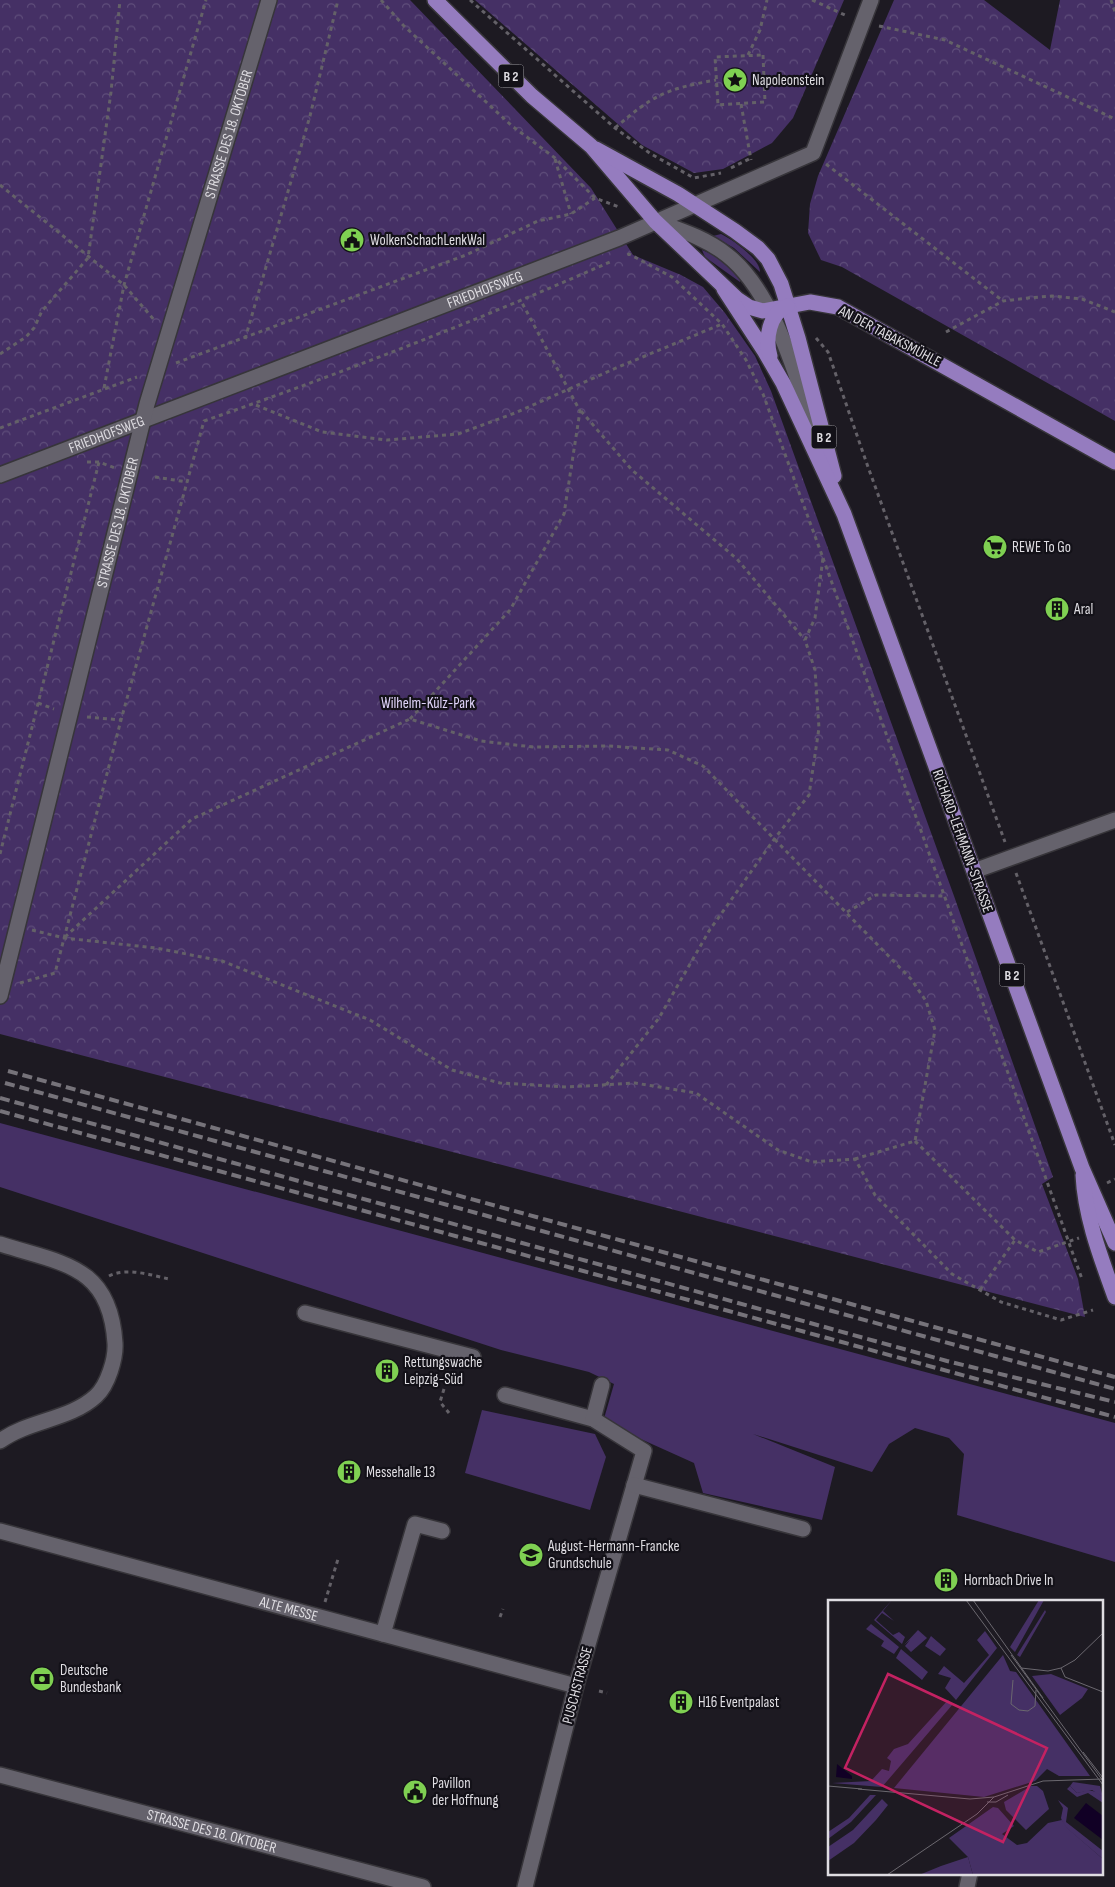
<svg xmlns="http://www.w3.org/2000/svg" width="1115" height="1887" font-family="'Sofia Sans Condensed',sans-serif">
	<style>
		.grass { fill: #453065 }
		.park { fill: url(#park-crowns) }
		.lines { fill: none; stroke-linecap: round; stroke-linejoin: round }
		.minor-casing { stroke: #37353a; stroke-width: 18 }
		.major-casing { stroke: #37353a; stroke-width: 18 }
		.path { stroke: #646168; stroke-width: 3; stroke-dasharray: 4 4; stroke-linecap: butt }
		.minor { stroke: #65626c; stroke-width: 15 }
		.major { stroke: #957cbf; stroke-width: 15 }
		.rail { stroke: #76737a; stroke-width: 4; stroke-dasharray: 10 5; stroke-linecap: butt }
		.labels { text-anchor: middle; stroke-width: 4.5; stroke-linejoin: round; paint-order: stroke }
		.shield { fill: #131118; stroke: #a2a0a5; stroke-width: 1 }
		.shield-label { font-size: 14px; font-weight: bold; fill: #dfdde2 }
		.poi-label { font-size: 15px; fill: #dfdde2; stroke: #131118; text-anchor: start }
		.street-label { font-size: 15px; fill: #dfdde2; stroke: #131118 }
		.park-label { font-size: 15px; fill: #e0d4f9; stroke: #131118 }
		.inset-road { fill: none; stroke: #6b686f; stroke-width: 1 }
		.view { fill: #c32262; fill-opacity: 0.15; stroke: #c32262; stroke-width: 2.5 }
		.inset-edge { fill: none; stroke: #dfdde2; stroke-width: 2.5 }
	</style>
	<defs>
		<pattern id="park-crowns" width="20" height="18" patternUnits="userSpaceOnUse" patternTransform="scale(1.25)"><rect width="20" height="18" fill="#453065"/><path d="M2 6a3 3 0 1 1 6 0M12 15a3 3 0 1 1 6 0" fill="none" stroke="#5f4e7b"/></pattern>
	</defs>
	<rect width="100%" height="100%" fill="#1d1a22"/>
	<g class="grass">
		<path d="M721 234C732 239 761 260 760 272L734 248 713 236Z"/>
		<polygon points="702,250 716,256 740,277 740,282 705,257"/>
		<polygon points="0,1123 1115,1423 1115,1562 957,1515 964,1454 949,1438 915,1428 889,1444 872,1472 753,1434 835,1467 822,1520 703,1493 694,1463 603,1422 614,1384 589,1372 501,1350 0,1187"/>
		<polygon points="482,1410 595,1434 606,1457 590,1510 465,1473"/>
	</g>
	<g class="park">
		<polygon points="0,0 410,0 591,188 633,255 681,275 703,287 725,313 755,356 771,391 954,896 1053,1177 1042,1184 1078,1279 1085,1317 0,1034"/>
		<polygon points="475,0 844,0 793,118 772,143 723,169 694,173 642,145"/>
		<polygon points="894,0 984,0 1050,50 1060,0 1115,0 1115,421 842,267 821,260 808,233 810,204 818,176"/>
	</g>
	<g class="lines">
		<defs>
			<g id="minor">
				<path d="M655 221C680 230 706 238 727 255 777 294 800 390 821 449"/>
				<path id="s1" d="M0 475 619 238 813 153 871 0"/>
				<polyline points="974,871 1115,820"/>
				<path id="s2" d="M0 996 147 404 269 0"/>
				<path d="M0 1244C63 1264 110 1265 115 1343 116 1358 108 1385 96 1396 70 1420 29 1420 0 1441"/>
				<polyline points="305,1313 473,1357"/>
				<polyline points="505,1395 593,1419 644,1451 576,1686 525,1887"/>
				<polyline points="593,1419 602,1385"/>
				<polyline points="634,1485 803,1529"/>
				<path id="s3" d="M0 1531 576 1686"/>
				<polyline points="383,1634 415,1524 442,1531"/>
				<path id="s4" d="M0 1775 423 1887"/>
				<polyline points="967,1887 970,1873"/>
			</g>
			<g id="major">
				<polyline points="435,0 532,96 591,146 655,221 737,299 749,307 763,311 810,302 838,307 1115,462"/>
				<polyline points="596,149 678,194 735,231 758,248 768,259 781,284 798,338 834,476"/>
				<polyline points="724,289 765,352 783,383 844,514 1082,1168 1115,1243"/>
				<path d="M770 356C765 339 769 314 787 306"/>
				<path d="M1083 1175C1085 1217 1101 1258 1115 1297"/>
			</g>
		</defs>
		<use href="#minor" class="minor-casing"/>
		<use href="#major" class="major-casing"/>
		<g class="path">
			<polyline points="381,0 403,25 512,126 555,158 595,198 619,207"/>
			<polyline points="470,0 615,128 651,154 694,178 721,173"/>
			<polyline points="812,0 847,16"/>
			<polyline points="1111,0 1115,12"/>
			<polyline points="879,26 945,40 1115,119"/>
			<polyline points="748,55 760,30 767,0"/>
			<polygon points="763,55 765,102 718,105 715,57"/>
			<polyline points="741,104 751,160"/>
			<path d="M615 128C653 95 666 89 716 80"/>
			<polyline points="555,159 571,214"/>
			<polyline points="826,164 1003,301"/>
			<polyline points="731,168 751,158"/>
			<polyline points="0,185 124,285 155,321"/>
			<polyline points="946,332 1003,301 1028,298 1052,296 1082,299 1115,312"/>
			<polyline points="816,338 828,352 868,467 1005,842"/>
			<polyline points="245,339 310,116 338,0"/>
			<polyline points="0,354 26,337 34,328 42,311 88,258 111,92 120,0"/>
			<polyline points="176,363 466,255 538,221 571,214 595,198"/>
			<polyline points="104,388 124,285 206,0"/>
			<polyline points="256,405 322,432 387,440 458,434 515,413 616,368 722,324"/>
			<polyline points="581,411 632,470 737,559 805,640"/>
			<polyline points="0,428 137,377"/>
			<polyline points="87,462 99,462 115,468"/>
			<polyline points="155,477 187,482"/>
			<polyline points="823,558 1082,1279"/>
			<polyline points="38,703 54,709"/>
			<polyline points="87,717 121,720"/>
			<polyline points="410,719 510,610 564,514 580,411 521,301"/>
			<polyline points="0,854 99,462"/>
			<polyline points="1016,873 1115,1145"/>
			<polyline points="847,912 876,895 943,896"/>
			<polyline points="32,930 64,938 156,948 222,961 370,1020 452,1070 500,1083 567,1087 635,1083 696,1093 778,1150 812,1162 855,1159 875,1195 952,1274 1001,1302 1061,1320 1093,1310"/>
			<polyline points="65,937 192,819 410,719 481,741 533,747 608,746 668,750 703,766 911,979 926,1001 935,1030 915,1141 855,1159"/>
			<path d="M20 983 55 973 121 720 204 421C342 373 479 320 612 261"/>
			<polyline points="606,1085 659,1018 709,931 775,838 809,795 819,728 815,670 805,640 815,618 823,558 763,394 746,360 722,324 672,277 629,254 627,255"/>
			<polyline points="915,1141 1015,1240 1038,1252 1079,1238"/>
			<polyline points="1107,1183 1115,1179"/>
			<path d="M109 1276C126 1267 151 1275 169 1279"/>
			<polyline points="980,1290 1015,1240"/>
			<polyline points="444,1389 440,1402 449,1413"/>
			<polyline points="325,1602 338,1559"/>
			<polyline points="500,1617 503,1609"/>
			<polyline points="599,1691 607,1693"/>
		</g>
		<use href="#minor" class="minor"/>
		<use href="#major" class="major"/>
		<g class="rail">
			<polyline points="8,1071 1115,1377"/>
			<polyline points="5,1083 1115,1389"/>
			<polyline points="0,1098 947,1361 1115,1402"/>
			<polyline points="0,1111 1115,1417"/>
		</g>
	</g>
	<defs>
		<symbol id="sight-disc" viewBox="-11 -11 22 22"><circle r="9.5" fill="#7fd052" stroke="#131118"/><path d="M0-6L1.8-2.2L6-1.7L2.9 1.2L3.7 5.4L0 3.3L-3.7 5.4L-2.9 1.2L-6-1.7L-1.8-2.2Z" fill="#111"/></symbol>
		<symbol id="civic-disc" viewBox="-11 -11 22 22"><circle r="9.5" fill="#7fd052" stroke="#131118"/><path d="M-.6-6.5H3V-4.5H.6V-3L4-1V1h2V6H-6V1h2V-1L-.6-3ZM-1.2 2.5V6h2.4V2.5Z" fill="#111"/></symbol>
		<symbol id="supermarket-disc" viewBox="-11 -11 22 22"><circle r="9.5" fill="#7fd052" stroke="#131118"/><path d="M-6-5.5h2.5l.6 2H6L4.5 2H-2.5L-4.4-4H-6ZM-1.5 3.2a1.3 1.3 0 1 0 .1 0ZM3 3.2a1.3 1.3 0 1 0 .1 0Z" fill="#111"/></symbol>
		<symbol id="building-disc" viewBox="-11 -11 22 22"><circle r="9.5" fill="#7fd052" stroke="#131118"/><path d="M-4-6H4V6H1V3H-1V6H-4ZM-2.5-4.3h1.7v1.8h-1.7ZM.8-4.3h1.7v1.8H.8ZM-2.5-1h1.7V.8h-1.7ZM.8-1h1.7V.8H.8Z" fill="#111"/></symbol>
		<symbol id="school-disc" viewBox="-11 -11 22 22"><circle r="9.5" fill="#7fd052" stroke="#131118"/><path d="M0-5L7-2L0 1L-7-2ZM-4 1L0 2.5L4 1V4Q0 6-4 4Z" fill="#111"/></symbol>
		<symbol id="bank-disc" viewBox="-11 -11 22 22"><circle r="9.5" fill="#7fd052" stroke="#131118"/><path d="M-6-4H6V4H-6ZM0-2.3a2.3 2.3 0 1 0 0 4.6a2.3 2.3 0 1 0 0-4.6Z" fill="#111"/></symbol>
	</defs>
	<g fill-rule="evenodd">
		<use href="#sight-disc" x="721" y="66" width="28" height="28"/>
		<use href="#civic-disc" x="338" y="226" width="28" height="28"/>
		<use href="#supermarket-disc" x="981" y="533" width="28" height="28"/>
		<use href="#building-disc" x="1043" y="595" width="28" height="28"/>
		<use href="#building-disc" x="373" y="1357" width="28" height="28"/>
		<use href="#building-disc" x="335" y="1458" width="28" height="28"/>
		<use href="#school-disc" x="517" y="1541" width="28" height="28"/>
		<use href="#building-disc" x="932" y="1566" width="28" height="28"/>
		<use href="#bank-disc" x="28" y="1665" width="28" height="28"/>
		<use href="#building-disc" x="667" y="1688" width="28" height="28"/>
		<use href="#civic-disc" x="401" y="1778" width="28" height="28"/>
	</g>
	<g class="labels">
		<g class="shield">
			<rect x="498.5" y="64.5" width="25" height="23" rx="4"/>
			<rect x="811.5" y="425.5" width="25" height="23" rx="4"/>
			<rect x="999.5" y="963.5" width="25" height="23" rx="4"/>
		</g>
		<g class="shield-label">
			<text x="511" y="81">B 2</text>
			<text x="824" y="442">B 2</text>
			<text x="1012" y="980">B 2</text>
		</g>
		<g class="poi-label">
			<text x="752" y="85">Napoleonstein</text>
			<text x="370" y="245">WolkenSchachLenkWal</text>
			<text x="1012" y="552">REWE To Go</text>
			<text x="1074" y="614">Aral</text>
			<text x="404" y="1367">Rettungswache<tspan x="404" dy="17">Leipzig-Süd</tspan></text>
			<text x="366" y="1477">Messehalle 13</text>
			<text x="548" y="1551">August-Hermann-Francke<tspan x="548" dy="17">Grundschule</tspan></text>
			<text x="964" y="1585">Hornbach Drive In</text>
			<text x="60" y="1675">Deutsche<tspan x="60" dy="17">Bundesbank</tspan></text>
			<text x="698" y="1707">H16 Eventpalast</text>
			<text x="432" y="1788">Pavillon<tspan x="432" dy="17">der Hoffnung</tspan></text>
		</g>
		<g class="street-label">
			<text dy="5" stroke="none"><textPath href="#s2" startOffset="892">STRASSE DES 18. OKTOBER</textPath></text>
			<text dy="5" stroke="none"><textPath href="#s1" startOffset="519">FRIEDHOFSWEG</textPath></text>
			<text transform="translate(890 336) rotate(28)" y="5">AN DER TABAKSMÜHLE</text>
			<text dy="5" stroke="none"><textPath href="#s1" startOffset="114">FRIEDHOFSWEG</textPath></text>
			<text dy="5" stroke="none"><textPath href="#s2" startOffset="488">STRASSE DES 18. OKTOBER</textPath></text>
			<text transform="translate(963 841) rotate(70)" y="5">RICHARD-LEHMANN-STRASSE</text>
			<text dy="5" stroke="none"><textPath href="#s3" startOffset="299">ALTE MESSE</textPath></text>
			<text transform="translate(577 1685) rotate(-75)" y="5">PUSCHSTRASSE</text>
			<text dy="5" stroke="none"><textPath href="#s4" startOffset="219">STRASSE DES 18. OKTOBER</textPath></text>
		</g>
		<g class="park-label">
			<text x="428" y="708">Wilhelm-Külz-Park</text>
		</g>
	</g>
	<g transform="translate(828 1600)">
		<rect width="275" height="275" fill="#1d1a22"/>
		<path d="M64 0 55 11 66 21 54 13 48 20 65 35 71 32 77 37 74 44 46 20ZM211 0H216L187 52 182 47ZM217 10 218 12 192 57 189 55 192 50ZM43 24 71 47 66 54 53 46 56 41 38 29ZM90 30 99 38 83 52 77 46 82 40 76 45ZM157 31 169 48 128 100 117 88 123 78 110 74 116 66 136 83 161 55 149 40ZM103 36 118 49 112 56 97 46ZM73 49 100 72 94 80 68 58ZM223 74 260 89 254 98 232 115 204 76ZM120 100 125 104 54 187 4 183 43 181 54 169 61 171 63 161 59 158 66 149 80 144ZM42 195H48L23 222 0 239V232L21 218Z" fill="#453065"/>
		<path d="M242 186 249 193 260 190 269 192 275 197V203L260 193 249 197 239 189ZM230 200 240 208 238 222 275 251V259L236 226 233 218 235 208Z" fill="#453065"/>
		<path d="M175 55 182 71 188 72 262 176H231L219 169 207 181 156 197 66 188ZM245 182 272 186 275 197 264 190 249 193 242 186ZM203 186H209L215 191 221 209 198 230 178 210 176 202ZM165 207 170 208 186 226 174 234 189 245 199 243 220 223 234 220 238 227 275 259V275H145L140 257 121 238Z" fill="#453065"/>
		<path d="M54 199 60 205 48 220 26 243 0 261V247L25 230ZM140 257 145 275H91L113 266Z" fill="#453065"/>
		<path d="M9 164 24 176V179L8 177ZM258 203 275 216V240L246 218Z" fill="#110025"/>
		<path class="inset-road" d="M138 0 275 185M145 0 215 98M183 55 275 181M193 68 220 71 233 68 247 60 275 33M233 68 237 77 275 92M185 80 183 104 191 110 200 111 207 106 208 90M255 152 275 178M0 186 34 189M30 189 142 199 166 197M159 202H168L180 195M59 275 149 214 166 197 215 181 275 179"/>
		<path class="view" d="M60 74 219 148 175 242 17 168Z"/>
		<rect width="275" height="275" class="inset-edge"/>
	</g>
</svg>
